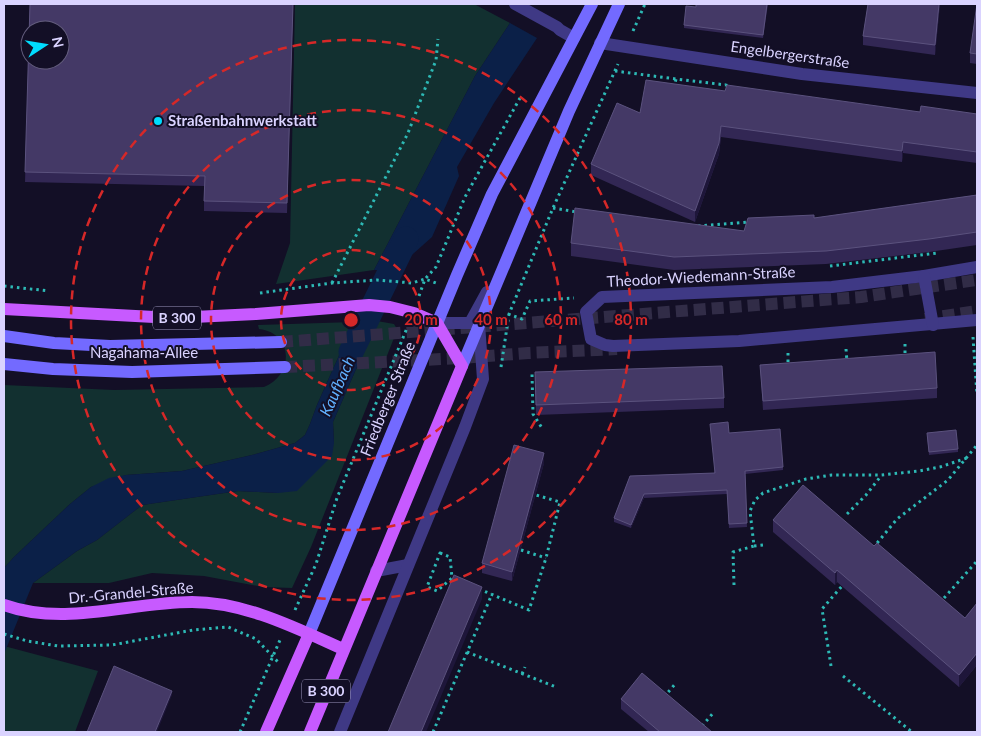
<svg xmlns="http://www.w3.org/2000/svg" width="981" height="736" font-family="Lato,sans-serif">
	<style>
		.green { fill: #123030 }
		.water { fill: #0b2048 }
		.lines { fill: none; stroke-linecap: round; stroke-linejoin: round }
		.canal { stroke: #0b2048; stroke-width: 25 }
		.secondary-tunnel { stroke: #312c47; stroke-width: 12; stroke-dasharray: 12 6; stroke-linecap: butt }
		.path { stroke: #2db9b5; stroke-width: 3; stroke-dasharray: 2.5 4; stroke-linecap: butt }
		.service { stroke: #3f3985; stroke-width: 12 }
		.minor { stroke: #3f3985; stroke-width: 12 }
		.secondary { stroke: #736aff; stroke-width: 12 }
		.primary { stroke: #c75aff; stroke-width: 12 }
		.wall { fill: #322754 }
		.shaded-wall { fill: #1e163a }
		.building { fill: #443966; stroke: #5b527e; fill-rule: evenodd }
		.ring { fill: none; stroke: #d62828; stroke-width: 2.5; stroke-dasharray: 9 6 }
		.poi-dot { fill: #00dcfe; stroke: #130f26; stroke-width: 2 }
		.labels { text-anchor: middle; stroke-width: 4; stroke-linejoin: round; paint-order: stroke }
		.shield { fill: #130f26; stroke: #9e98be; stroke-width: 1 }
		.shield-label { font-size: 14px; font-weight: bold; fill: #dad3ff }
		.street-label { font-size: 15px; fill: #dad3ff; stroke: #130f26 }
		.poi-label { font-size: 15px; font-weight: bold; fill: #dad3ff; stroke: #130f26; text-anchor: start }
		.water-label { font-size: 16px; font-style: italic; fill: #61b0ff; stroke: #130f26 }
		.centre { fill: #d62828; stroke: #130f26; stroke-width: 2.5 }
		.ring-label { font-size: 15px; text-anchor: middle; font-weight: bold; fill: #d62828; stroke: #130f26; stroke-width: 4; stroke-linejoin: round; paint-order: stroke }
	</style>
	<rect width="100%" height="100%" fill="#130f26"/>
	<g class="green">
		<polygon points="295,4 474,4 510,23 475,76 374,270 276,284 290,243"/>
		<polygon points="377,321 394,324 397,329 394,338 311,547 292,588 263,587 204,576 152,573 109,583 33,583 77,551 97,540 142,505 238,491 278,493 334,443 333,422"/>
		<path d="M354 322 317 405 310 424 305 435 295 443 252 455 182 471 126 475 91 487 70 504 14 557 4 568V385L114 390 264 387C294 375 294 333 259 329L258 325Z"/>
		<polygon points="4,646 98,671 75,732 4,732"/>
	</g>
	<g class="water">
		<polygon points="510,23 537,38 494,103 457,167 459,176 432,237 395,270 374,270 475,76"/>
		<polygon points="377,321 333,422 334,443 332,456 297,491 278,493 238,491 142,505 97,540 77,551 33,583 4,654 4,568 14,557 70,504 91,487 109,478 126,475 182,471 252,455 295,443 305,435 310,424 317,405 354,322"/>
	</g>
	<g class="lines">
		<polyline class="canal" points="351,352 406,239"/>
		<g class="secondary-tunnel">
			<polyline points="925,319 977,311"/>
			<polyline points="281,342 861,297 977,280"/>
			<polyline points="285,367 461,358 528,353 617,349"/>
		</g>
		<g class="path">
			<polyline points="633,31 645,4"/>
			<polyline points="615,71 676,79"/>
			<polyline points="674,88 676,79 726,85 727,80"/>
			<polyline points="553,208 577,212"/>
			<polyline points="698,226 749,222"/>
			<polyline points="830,266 937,253"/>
			<polyline points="332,283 408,133 436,60 438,39"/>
			<polyline points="4,286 49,291"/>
			<polyline points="260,293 332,283 377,280 412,283 425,279 436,283"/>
			<polyline points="419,296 425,279 436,267 465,197 520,98"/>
			<polyline points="508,314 522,319 530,301 574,298"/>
			<polyline points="973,337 977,395"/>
			<polyline points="905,344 905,358"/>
			<polyline points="846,349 847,362"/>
			<polyline points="788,353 788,366"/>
			<polyline points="501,367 509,314 553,208 618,64"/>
			<polyline points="538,374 532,374 533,414 542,428"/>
			<polyline points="847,514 866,495 881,476"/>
			<polyline points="754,546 764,545"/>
			<polyline points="873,548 897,519 948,480 977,445"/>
			<polyline points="521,550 546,558"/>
			<polygon points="440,553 450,557 452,578 437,591 427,587"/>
			<polyline points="734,585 733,552 754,546 750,511 755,500 763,493 806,479 832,475 881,475 919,471 940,467 967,458"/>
			<polyline points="479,589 529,610 546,558 560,502 536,495"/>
			<polyline points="944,598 977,561"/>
			<polyline points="295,610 316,564 337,498 407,328"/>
			<polyline points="4,634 27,641 58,646 112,645 193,630 228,627 256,639 278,662"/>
			<polyline points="467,652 556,687"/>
			<polyline points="831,666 822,609 842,586"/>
			<polyline points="522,674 525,667"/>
			<polyline points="843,676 912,732"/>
			<polyline points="664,697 676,683"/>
			<polyline points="702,726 714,712"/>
			<polyline points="240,732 280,640"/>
			<polyline points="433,732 492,594"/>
		</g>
		<g class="service">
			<polyline points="515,4 557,27 560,30 574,38"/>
			<polyline points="437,323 470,323 487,292"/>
			<polyline points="376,571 408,565"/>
			<polyline points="340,732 465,427 483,379 479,324"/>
		</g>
		<g class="minor">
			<polyline points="600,43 802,74 977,93"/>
			<polyline points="977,267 924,276 832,287 602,297 586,312 591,339 605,345 613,346 739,341 977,320"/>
			<polyline points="924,276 933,325"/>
		</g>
		<g class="secondary">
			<polyline points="4,336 54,343 110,346 281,342"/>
			<polyline points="4,364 53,369 132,372 285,367"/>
			<polyline points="462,366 569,111 619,4"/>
			<polyline points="309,634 457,275 492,194 592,4"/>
		</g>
		<g class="primary">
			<polyline points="4,309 173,318 256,314 369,305 390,307 414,313 437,323 462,366 310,732"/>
			<path d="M4 605C66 627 129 602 192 602 245 602 296 628 343 649"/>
			<polyline points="266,732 309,634"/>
		</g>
	</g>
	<g class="wall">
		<polygon points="30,4 293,4 287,213 204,211 204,186 25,182"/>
		<polygon points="768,4 763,38 684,28 684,25 696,7"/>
		<polygon points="868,4 940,4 935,55 863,45 863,36"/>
		<polygon points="977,4 977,64 970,63 970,53"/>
		<polygon points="725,91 920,112 977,114 977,163 903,153 902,162 721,137 719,154 695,222 591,175 591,164 640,113"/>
		<polygon points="977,195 977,245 929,252 826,264 674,270 571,256 571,243 744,231 814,218"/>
		<polygon points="760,365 937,388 937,398 763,410"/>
		<polygon points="535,372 724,398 724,408 536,415"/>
		<polygon points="729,433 783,467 783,470 745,474 747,527 729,528 727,494 644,498 631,528 614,522 614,518 630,476 714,473"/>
		<polygon points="927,436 958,449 958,452 929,455"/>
		<polygon points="544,463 512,581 482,573 482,563"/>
		<polygon points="773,520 874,546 965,618 977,603 977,665 959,687 837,582 835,585 773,532"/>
		<polygon points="621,699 712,732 649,732 621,709"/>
	</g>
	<g class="shaded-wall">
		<polygon points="939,4 940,4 935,55 935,45"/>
		<polygon points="721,126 719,154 695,222 695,211"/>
		<polygon points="903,142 903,153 902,162 902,151"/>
		<polygon points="544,453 544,463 512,581 512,572"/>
		<polygon points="644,494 644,498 631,528 631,525"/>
		<polygon points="837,570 837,582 835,585 835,573"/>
		<polygon points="482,587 482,599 426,732 421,732"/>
		<polygon points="977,653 977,665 959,687 959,675"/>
		<polygon points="172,691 172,695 157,732 155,732"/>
	</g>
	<g class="building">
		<path d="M30 4H293L287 203 204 201 205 176 25 172ZM30 30H60V60H30Z"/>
		<polygon points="696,4 767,4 763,35 684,25 686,6 696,7"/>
		<polygon points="868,4 939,4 935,45 863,36"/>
		<polygon points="977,4 977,54 970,53"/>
		<polygon points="646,80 725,91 727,85 920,112 921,106 977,114 977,152 903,142 902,151 721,126 719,143 695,211 591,164 617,103 640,113"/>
		<polygon points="977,195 977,232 929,239 826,251 674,257 571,243 575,208 744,231 748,218 814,215 814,218"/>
		<polygon points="935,352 937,388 763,401 760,365"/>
		<polygon points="722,366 724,398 536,405 535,372"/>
		<polygon points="728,422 729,433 780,429 783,467 745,471 747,523 729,524 727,490 644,494 631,525 614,518 630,476 715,473 710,424"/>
		<polygon points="956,430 958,449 929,452 927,433"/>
		<polygon points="514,445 544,453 512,572 482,563"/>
		<polygon points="803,485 874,546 877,543 965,618 977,603 977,653 959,675 837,570 835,573 773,520"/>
		<polygon points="454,575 482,587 421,732 388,732"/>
		<polygon points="114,666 172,691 155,732 87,732"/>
		<polygon points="642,673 712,732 660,732 621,699"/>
	</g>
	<g class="ring">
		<circle cx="351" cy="320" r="70"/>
		<circle cx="351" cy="320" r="140"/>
		<circle cx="351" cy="320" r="210"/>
		<circle cx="351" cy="320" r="280"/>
	</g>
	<circle class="poi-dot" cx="158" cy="121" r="5"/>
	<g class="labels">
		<g class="shield">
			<rect x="153" y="306.5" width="48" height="23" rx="4"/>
			<rect x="302" y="679.5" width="48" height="23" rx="4"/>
		</g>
		<g class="shield-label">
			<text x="177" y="323">B 300</text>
			<text x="326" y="696">B 300</text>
		</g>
		<g class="street-label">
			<text transform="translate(790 55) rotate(8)" y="5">Engelbergerstraße</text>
			<text transform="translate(701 277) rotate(-3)" y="5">Theodor-Wiedemann-Straße</text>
			<text x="144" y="358">Nagahama-Allee</text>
			<text transform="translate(388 399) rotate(-68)" y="5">Friedberger Straße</text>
			<text transform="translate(131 593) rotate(-5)" y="5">Dr.-Grandel-Straße</text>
		</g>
		<g class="poi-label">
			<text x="168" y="126">Straßenbahnwerkstatt</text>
		</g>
		<g class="water-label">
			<text transform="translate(337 386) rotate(-66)" y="6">Kaufbach</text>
		</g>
	</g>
	<circle cx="351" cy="320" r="8" class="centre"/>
	<g class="ring-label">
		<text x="421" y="325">20 m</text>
		<text x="491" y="325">40 m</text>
		<text x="561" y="325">60 m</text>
		<text x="631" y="325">80 m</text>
	</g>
	<rect width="981" height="736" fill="none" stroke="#dad3ff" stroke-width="10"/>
	<g transform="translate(45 45) rotate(78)"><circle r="24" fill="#130f26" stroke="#635d7d"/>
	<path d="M0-4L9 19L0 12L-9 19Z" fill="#00dcfe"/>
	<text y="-8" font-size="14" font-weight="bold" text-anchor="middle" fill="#dad3ff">N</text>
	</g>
</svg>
